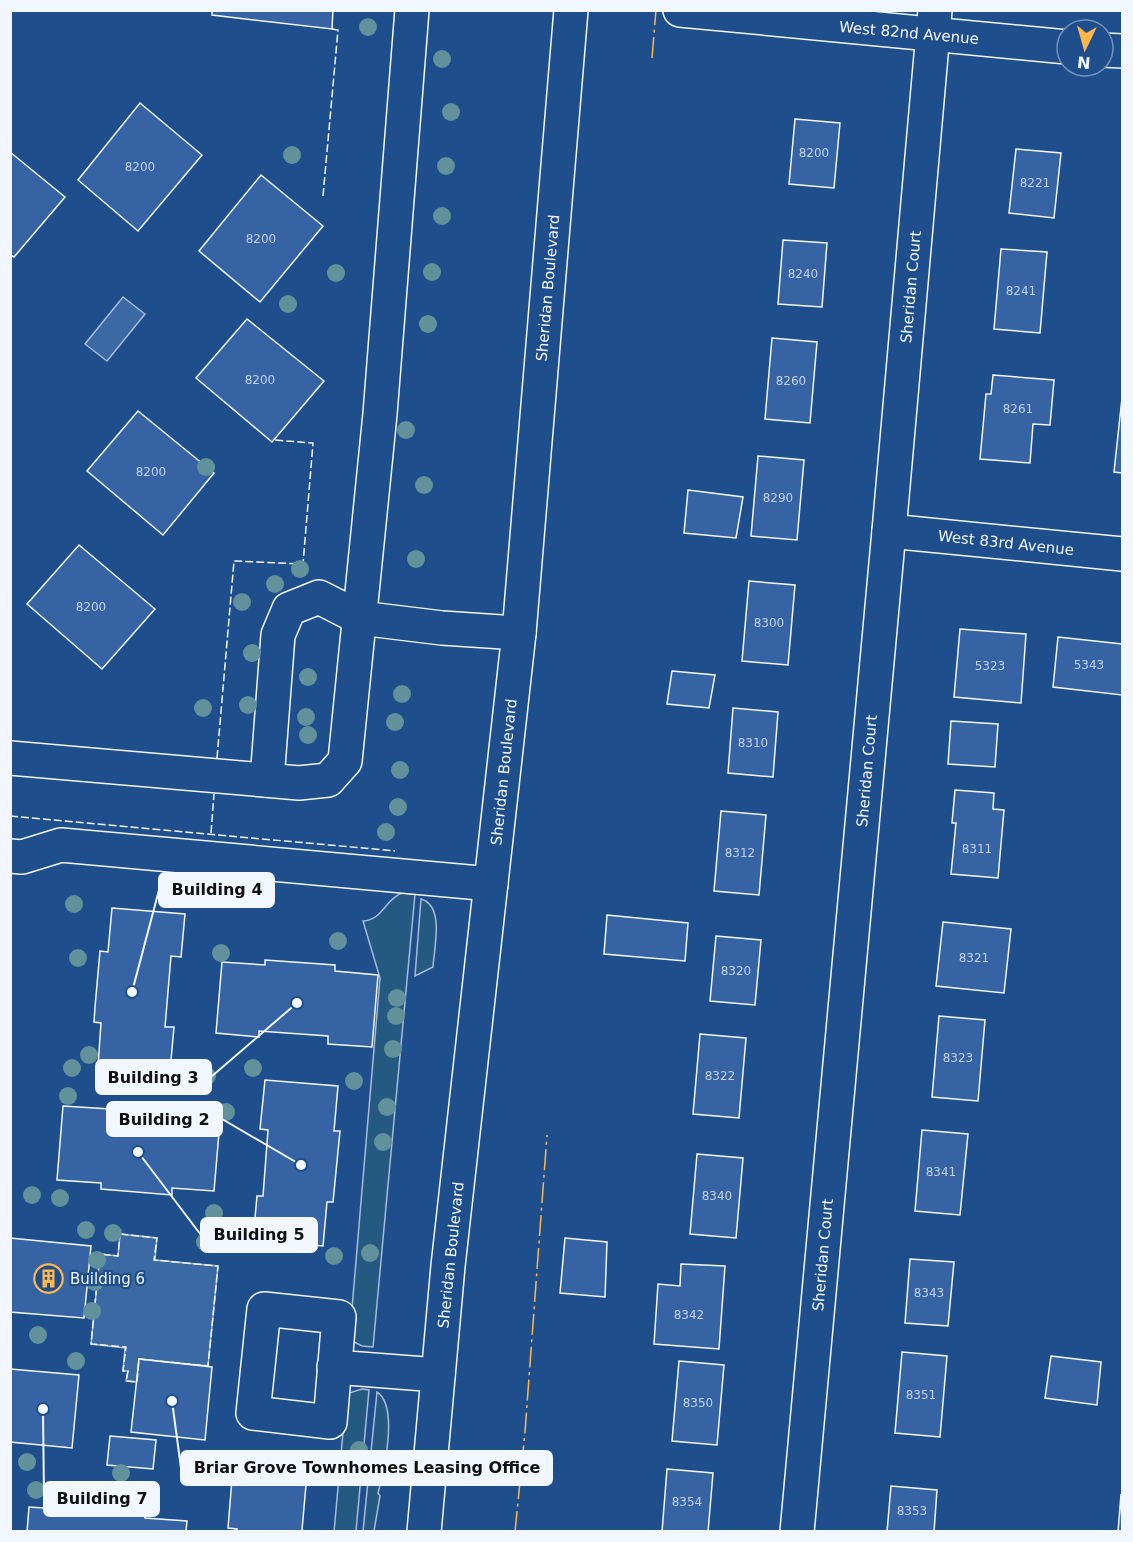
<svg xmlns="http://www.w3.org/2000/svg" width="1133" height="1542" font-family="'DejaVu Sans',sans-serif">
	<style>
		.green { fill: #245a82; stroke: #a8bbd7; stroke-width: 1.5 }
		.water { fill: #3b69a3; stroke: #a8bbd7; stroke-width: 1.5 }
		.building { fill: #3563a3; stroke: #f2f6ff; stroke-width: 1.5 }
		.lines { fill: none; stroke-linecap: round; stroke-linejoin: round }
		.minor-casing { stroke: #f2f6ff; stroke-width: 36 }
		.major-casing { stroke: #f2f6ff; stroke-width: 36 }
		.minor { stroke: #1f4e8c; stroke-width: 33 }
		.major { stroke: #1f4e8c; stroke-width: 33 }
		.fence { stroke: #f2f6ff; stroke-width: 1.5; stroke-dasharray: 8 3; stroke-linecap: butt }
		.power { stroke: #ffb74d; stroke-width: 1.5; stroke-dasharray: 21 4.5 3 4.5; stroke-linecap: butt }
		.tree { fill: #61919a }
		.labels { text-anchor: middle; stroke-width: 4.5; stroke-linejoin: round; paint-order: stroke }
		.number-label { font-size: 12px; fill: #c3d1e8 }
		.street-label { font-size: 15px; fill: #f2f6ff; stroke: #1f4e8c }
		.poi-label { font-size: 15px; fill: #f2f6ff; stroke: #1f4e8c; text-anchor: start }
		.leader { fill: none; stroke: #f2f6ff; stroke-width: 2 }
		.callout-dot { fill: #f2f6ff; stroke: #1f4e8c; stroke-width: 2 }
		.callout { fill: #f2f6ff; stroke: #f2f6ff; stroke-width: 2 }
		.callout-label { font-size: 16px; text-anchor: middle; font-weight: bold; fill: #111 }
	</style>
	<rect width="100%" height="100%" fill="#1f4e8c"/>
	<g class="green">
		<path d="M402 893 415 894 373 1347 362 1346 354 1342 350 1332 380 978 363 921C383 920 385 899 402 893Z"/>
		<path d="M421 899C445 906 434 948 433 967L415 976Z"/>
		<polygon points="362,1389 369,1390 356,1531 334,1532 346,1399 349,1393"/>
		<path d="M377 1392C399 1406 384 1472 378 1493L380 1496 374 1531H363Z"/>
	</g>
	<g class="water">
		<polygon points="123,297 145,314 107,361 85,344"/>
		<polygon points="120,1234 157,1238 155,1260 218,1266 208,1366 139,1359 137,1382 126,1381 128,1371 123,1371 125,1348 91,1344 100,1254 118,1256"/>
	</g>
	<g class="building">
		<polygon points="212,10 333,10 332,29 212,15"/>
		<polygon points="140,103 202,155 138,231 78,180"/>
		<polygon points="795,119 840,123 834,188 789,184"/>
		<polygon points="1016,149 1061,153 1054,218 1009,213"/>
		<polygon points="10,152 65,197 14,257 10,255"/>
		<polygon points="261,175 323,226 260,302 199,251"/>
		<polygon points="783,240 827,243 822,307 778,304"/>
		<polygon points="1001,249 1047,252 1040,333 994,329"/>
		<polygon points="247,319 324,381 272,442 196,378"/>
		<polygon points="772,338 817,342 810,423 765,419"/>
		<polygon points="993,375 1054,380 1050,425 1033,424 1030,463 980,459 986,394 991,394"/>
		<polygon points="1122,398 1122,473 1114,472"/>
		<polygon points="138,411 214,473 163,535 87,471"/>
		<polygon points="758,456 804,460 797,540 751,536"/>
		<polygon points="688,490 743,497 736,538 684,533"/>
		<polygon points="79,545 155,609 102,669 27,604"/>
		<polygon points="749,581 795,585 788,665 742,661"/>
		<polygon points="960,629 1026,634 1021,703 954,697"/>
		<polygon points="1058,637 1122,644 1122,695 1053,687"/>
		<polygon points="672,671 715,675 709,708 667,704"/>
		<polygon points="733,708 778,712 773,777 728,773"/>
		<polygon points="951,721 998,724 995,767 948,764"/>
		<polygon points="955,790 994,793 993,809 1004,810 998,878 951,874 956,823 952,823"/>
		<polygon points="721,811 766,815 759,895 714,891"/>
		<polygon points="112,908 185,914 181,957 171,956 165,1027 174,1027 170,1071 98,1066 101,1023 94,1022 95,1007 100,951 108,952"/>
		<polygon points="607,915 688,923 685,961 604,954"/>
		<polygon points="943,922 1011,929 1004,993 936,986"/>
		<polygon points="716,936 761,940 755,1005 710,1001"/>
		<polygon points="265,960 335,965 335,971 378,975 372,1047 328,1044 328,1036 259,1031 259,1037 216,1033 222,962 265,965"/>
		<polygon points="939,1016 985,1020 978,1101 932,1097"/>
		<polygon points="700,1034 746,1038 739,1118 693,1114"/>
		<polygon points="265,1080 338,1086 334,1131 340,1131 333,1202 327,1202 323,1246 253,1240 257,1196 263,1196 268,1130 260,1129"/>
		<polygon points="63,1106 110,1109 109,1118 177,1123 177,1118 220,1121 214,1191 172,1188 172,1195 101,1189 101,1183 57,1180"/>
		<polygon points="922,1130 968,1134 960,1215 915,1211"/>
		<polygon points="697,1154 743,1158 736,1238 690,1234"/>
		<polygon points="10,1238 91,1246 84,1318 10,1312"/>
		<polygon points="565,1238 607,1242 605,1297 560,1293"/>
		<polygon points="910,1259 954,1262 948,1326 905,1323"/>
		<polygon points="681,1264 725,1266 719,1349 654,1344 658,1284 680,1286"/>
		<polygon points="902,1352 947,1356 940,1437 895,1433"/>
		<polygon points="1051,1356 1101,1362 1097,1405 1045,1398"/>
		<polygon points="139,1359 212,1367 205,1440 131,1432"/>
		<polygon points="679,1361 724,1365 717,1445 672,1441"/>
		<polygon points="10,1369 79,1375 72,1448 10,1442"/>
		<polygon points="110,1436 156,1440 153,1469 107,1465"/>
		<polygon points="667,1469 713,1473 708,1532 662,1532"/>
		<polygon points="232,1479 306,1485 302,1530 307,1532 236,1532 237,1529 228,1528"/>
		<polygon points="891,1486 937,1490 934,1532 887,1532"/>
		<polygon points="1121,1494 1122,1532 1118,1532"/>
		<polygon points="75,1505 145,1511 145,1518 187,1521 186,1532 27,1532 29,1507 74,1510"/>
	</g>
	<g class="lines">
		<defs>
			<g id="minor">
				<polyline points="680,10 1067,47"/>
				<polyline points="1103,50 1122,51"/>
				<polyline points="889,531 1122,554"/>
				<polyline points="10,758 299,783 328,780 345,761 380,414 412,10"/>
				<polyline points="267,780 278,635 289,609 319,597 360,618 442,628 519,633"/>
				<polyline points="10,856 22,857 61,845 491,884"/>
				<polygon points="264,1309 339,1317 330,1422 253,1413"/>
				<polyline points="334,1367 438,1375"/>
				<polyline points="797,1532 889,531 935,10"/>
			</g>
			<polyline id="major" points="424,1532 448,1266 519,633 571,10"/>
		</defs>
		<use href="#minor" class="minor-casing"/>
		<use href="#major" class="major-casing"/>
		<use href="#minor" class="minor"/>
		<use href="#major" class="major"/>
		<g class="fence">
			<polyline points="323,196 338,30 332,29"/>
			<polyline points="217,758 234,561 303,564 313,443 274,440"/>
			<polyline points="10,816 395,851"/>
			<polyline points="211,833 214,794"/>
			<polygon points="120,1234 157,1238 154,1260 218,1266 208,1366 139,1359 137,1382 126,1381 128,1371 123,1371 126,1347 91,1344 100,1254 118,1256"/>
		</g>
		<g class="power">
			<polyline points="652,58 656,10"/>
			<polyline points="515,1532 525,1432 547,1135"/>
		</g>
	</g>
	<g class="tree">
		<circle cx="368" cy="27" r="9"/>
		<circle cx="442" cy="59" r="9"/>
		<circle cx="451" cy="112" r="9"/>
		<circle cx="292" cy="155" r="9"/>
		<circle cx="446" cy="166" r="9"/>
		<circle cx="442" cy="216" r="9"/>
		<circle cx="432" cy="272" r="9"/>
		<circle cx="336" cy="273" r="9"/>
		<circle cx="288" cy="304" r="9"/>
		<circle cx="428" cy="324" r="9"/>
		<circle cx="406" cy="430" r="9"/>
		<circle cx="206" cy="467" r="9"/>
		<circle cx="424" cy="485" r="9"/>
		<circle cx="416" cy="559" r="9"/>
		<circle cx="300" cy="569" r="9"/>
		<circle cx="275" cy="584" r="9"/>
		<circle cx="242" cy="602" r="9"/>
		<circle cx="252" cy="653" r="9"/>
		<circle cx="308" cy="677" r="9"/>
		<circle cx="402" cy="694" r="9"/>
		<circle cx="248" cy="705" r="9"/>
		<circle cx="203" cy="708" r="9"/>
		<circle cx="306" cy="717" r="9"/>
		<circle cx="395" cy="722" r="9"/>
		<circle cx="308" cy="735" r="9"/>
		<circle cx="400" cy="770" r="9"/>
		<circle cx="398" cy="807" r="9"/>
		<circle cx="386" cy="832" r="9"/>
		<circle cx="74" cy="904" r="9"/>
		<circle cx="338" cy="941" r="9"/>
		<circle cx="221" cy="953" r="9"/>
		<circle cx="78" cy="958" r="9"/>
		<circle cx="397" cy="998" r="9"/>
		<circle cx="396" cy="1016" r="9"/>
		<circle cx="393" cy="1049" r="9"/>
		<circle cx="89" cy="1055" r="9"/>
		<circle cx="72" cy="1068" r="9"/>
		<circle cx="253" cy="1068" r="9"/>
		<circle cx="207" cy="1076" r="9"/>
		<circle cx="354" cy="1081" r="9"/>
		<circle cx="68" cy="1096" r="9"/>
		<circle cx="387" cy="1107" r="9"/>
		<circle cx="226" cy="1112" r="9"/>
		<circle cx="383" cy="1142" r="9"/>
		<circle cx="32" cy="1195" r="9"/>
		<circle cx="60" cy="1198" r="9"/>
		<circle cx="214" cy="1213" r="9"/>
		<circle cx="86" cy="1230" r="9"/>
		<circle cx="113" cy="1233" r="9"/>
		<circle cx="205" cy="1242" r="9"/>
		<circle cx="370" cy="1253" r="9"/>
		<circle cx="334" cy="1256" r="9"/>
		<circle cx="97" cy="1260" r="9"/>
		<circle cx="95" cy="1282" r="9"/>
		<circle cx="92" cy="1311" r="9"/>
		<circle cx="38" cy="1335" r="9"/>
		<circle cx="76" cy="1361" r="9"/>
		<circle cx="359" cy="1450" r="9"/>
		<circle cx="27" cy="1462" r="9"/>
		<circle cx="121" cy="1473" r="9"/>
		<circle cx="218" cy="1477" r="9"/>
		<circle cx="36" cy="1490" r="9"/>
	</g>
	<defs>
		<symbol id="building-ring" viewBox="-11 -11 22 22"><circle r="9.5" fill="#1f4e8c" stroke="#ffb74d" stroke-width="1.5"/><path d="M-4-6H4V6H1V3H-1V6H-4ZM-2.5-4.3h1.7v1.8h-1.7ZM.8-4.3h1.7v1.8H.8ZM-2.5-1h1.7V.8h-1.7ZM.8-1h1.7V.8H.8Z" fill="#ffb74d"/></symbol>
	</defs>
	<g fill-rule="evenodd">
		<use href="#building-ring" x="32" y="1262" width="33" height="33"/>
	</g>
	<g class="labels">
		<g class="number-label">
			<text x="814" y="157">8200</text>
			<text x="140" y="171">8200</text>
			<text x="1035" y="187">8221</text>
			<text x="261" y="243">8200</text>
			<text x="803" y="278">8240</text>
			<text x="1021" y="295">8241</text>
			<text x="260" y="384">8200</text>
			<text x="791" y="385">8260</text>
			<text x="1018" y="413">8261</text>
			<text x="151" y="476">8200</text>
			<text x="778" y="502">8290</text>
			<text x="91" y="611">8200</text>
			<text x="769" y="627">8300</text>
			<text x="1089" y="669">5343</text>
			<text x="990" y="670">5323</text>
			<text x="753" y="747">8310</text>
			<text x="977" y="853">8311</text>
			<text x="740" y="857">8312</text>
			<text x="974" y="962">8321</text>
			<text x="736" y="975">8320</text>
			<text x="958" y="1062">8323</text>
			<text x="720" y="1080">8322</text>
			<text x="941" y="1176">8341</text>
			<text x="717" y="1200">8340</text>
			<text x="929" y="1297">8343</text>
			<text x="689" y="1319">8342</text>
			<text x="921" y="1399">8351</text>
			<text x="698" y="1407">8350</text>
			<text x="687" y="1506">8354</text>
			<text x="912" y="1515">8353</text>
		</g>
		<g class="street-label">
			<text transform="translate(909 33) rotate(5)" y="5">West 82nd Avenue</text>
			<text transform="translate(911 287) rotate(-85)" y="5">Sheridan Court</text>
			<text transform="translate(548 288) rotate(-85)" y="5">Sheridan Boulevard</text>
			<text transform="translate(1006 543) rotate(6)" y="5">West 83rd Avenue</text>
			<text transform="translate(867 771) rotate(-85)" y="5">Sheridan Court</text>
			<text transform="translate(504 772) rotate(-84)" y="5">Sheridan Boulevard</text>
			<text transform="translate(451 1255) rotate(-84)" y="5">Sheridan Boulevard</text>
			<text transform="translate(823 1255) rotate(-85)" y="5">Sheridan Court</text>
		</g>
		<g class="poi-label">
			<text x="70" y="1284">Building 6</text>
		</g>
	</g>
	<path class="leader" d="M132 992L159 890M297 1003L211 1077M301 1165L222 1119M138 1152L201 1235M172 1401L181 1468M43 1409L44 1499"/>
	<g class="callout-dot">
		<circle cx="132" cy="992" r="6"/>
		<circle cx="297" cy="1003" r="6"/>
		<circle cx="301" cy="1165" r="6"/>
		<circle cx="138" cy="1152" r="6"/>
		<circle cx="172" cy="1401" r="6"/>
		<circle cx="43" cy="1409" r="6"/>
	</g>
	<g class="callout">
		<rect x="159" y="873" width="115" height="34" rx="6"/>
		<rect x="96" y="1060" width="115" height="34" rx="6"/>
		<rect x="107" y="1102" width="115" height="34" rx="6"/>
		<rect x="201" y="1218" width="116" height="34" rx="6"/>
		<rect x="181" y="1451" width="371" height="34" rx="6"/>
		<rect x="44" y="1482" width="115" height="34" rx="6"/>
	</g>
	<g class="callout-label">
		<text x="217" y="895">Building 4</text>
		<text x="153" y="1083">Building 3</text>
		<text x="164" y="1125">Building 2</text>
		<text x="259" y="1240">Building 5</text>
		<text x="367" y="1473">Briar Grove Townhomes Leasing Office</text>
		<text x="102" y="1504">Building 7</text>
	</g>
	<rect width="1133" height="1542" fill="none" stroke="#f2f6ff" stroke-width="24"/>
	<g transform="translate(1085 48) rotate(185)"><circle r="28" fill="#1f4e8c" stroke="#7391ba" stroke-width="1.5"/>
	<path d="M0-4.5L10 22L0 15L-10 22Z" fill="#ffb74d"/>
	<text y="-9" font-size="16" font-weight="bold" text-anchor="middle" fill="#f2f6ff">N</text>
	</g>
</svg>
